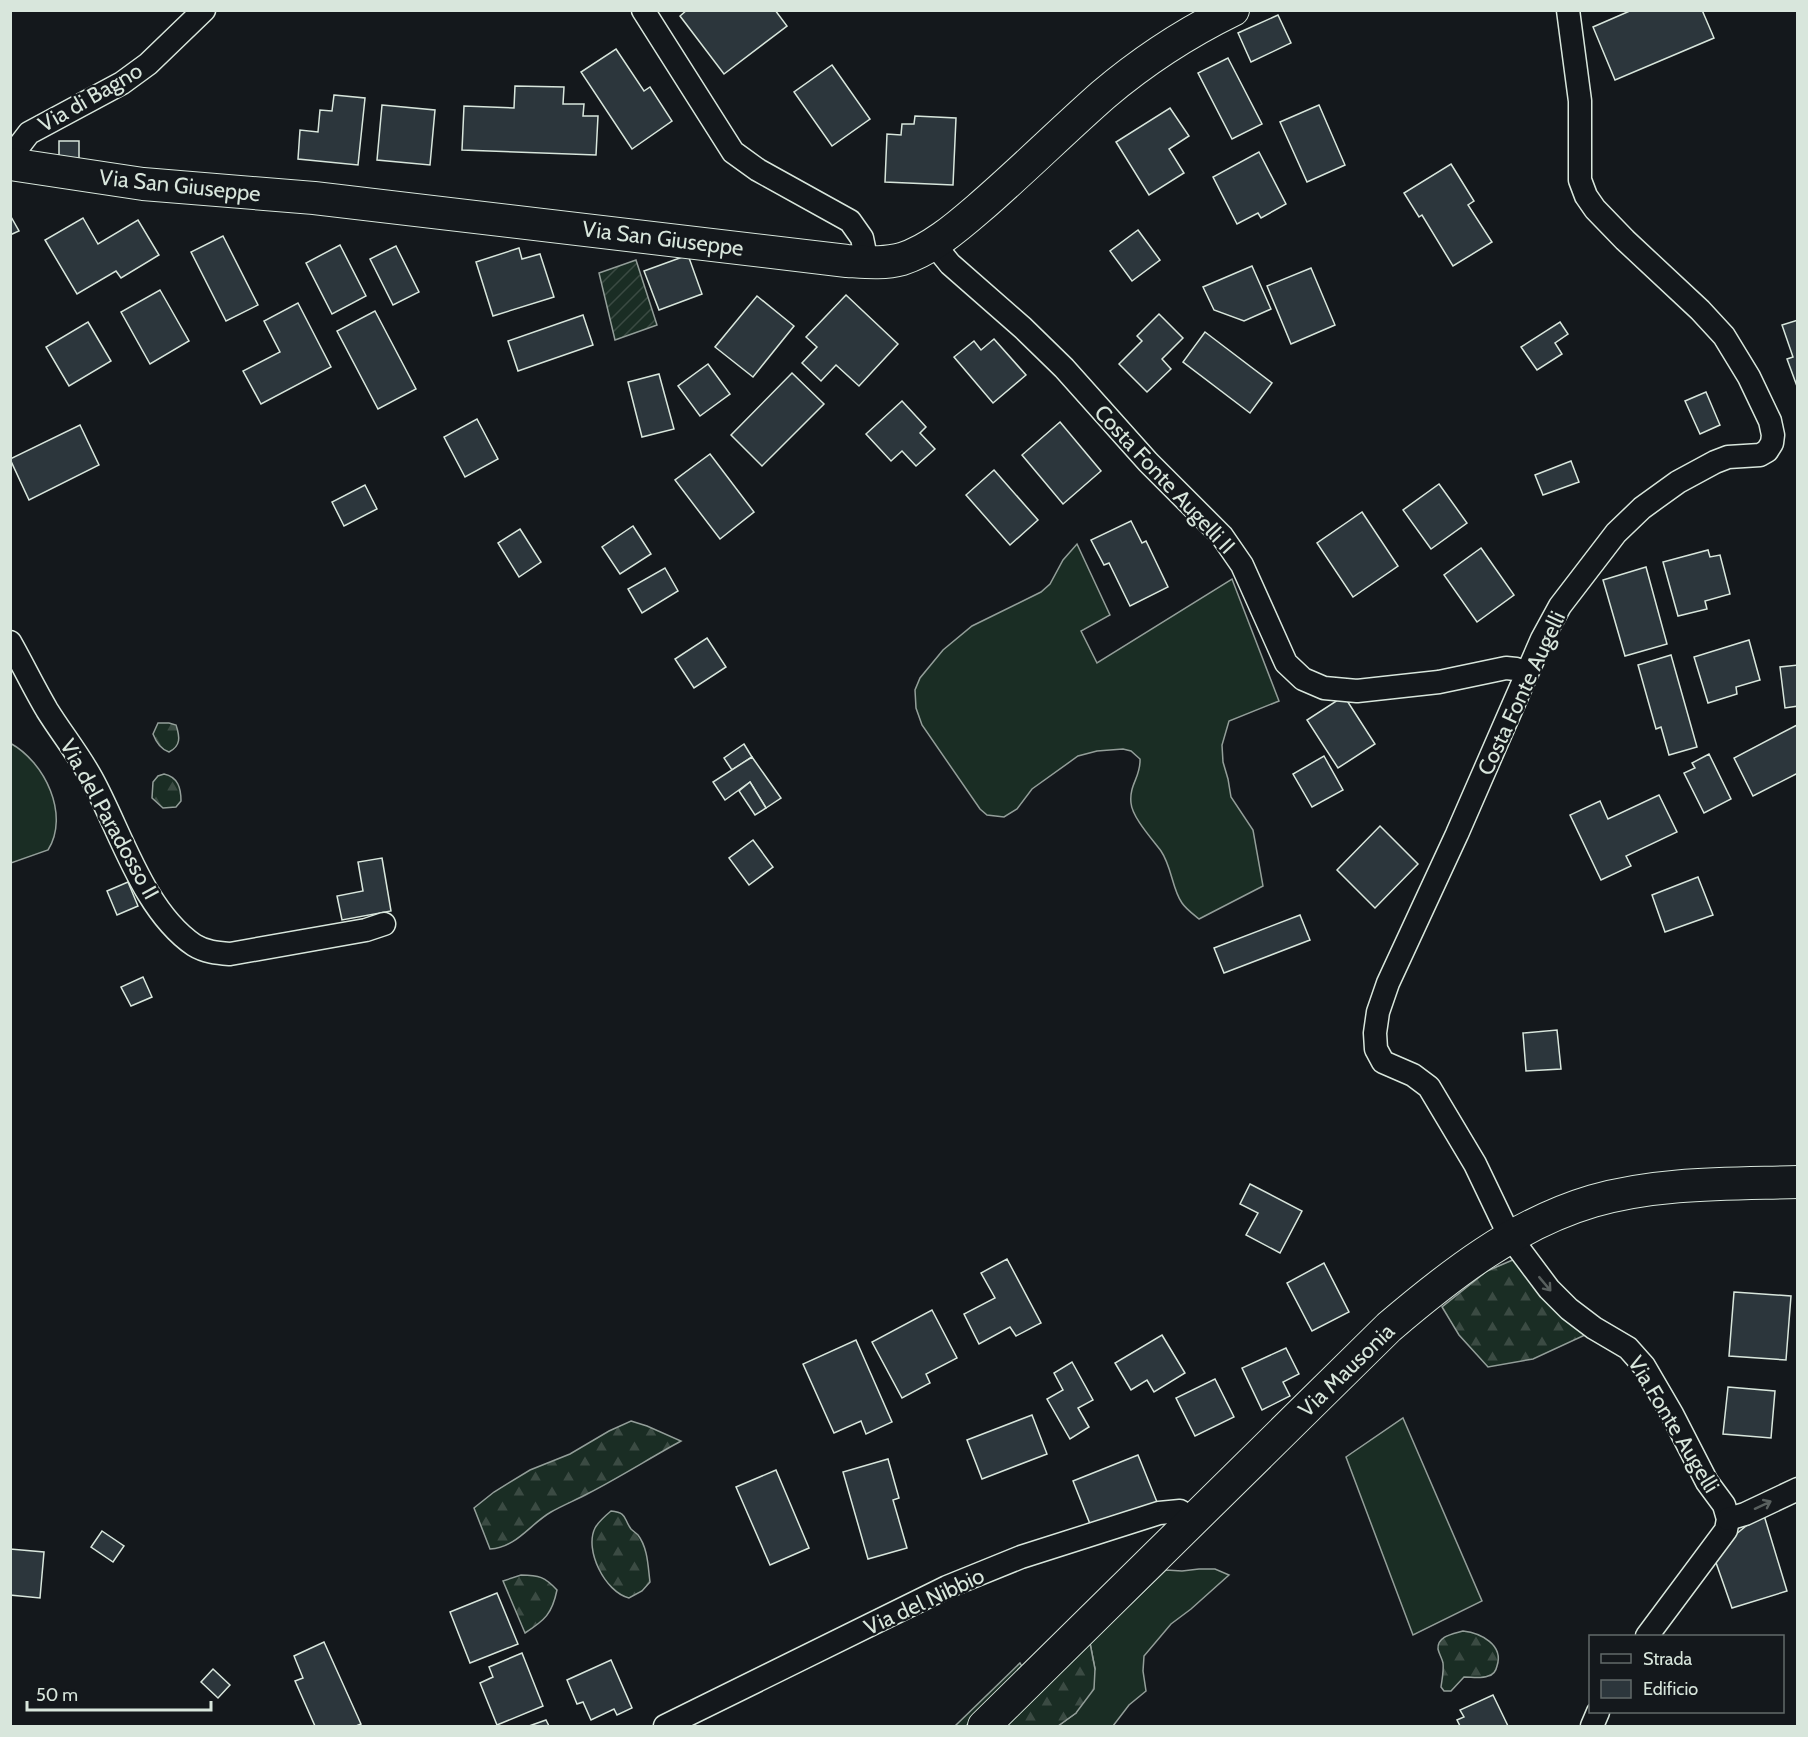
<svg xmlns="http://www.w3.org/2000/svg" width="1808" height="1737" font-family="Cabin,sans-serif">
	<style>
		.grass { fill: #1a2d24; stroke: #939e99; stroke-width: 1.5 }
		.forest { fill: url(#forest-firs); stroke: #939e99; stroke-width: 1.5 }
		.garden { fill: url(#garden-furrows); stroke: #939e99; stroke-width: 1.5 }
		.building { fill: #2c363c; stroke: #d8e6dc; stroke-width: 1.5 }
		.lines { fill: none; stroke-linecap: round; stroke-linejoin: round }
		.minor-casing { stroke: #d8e6dc; stroke-width: 25 }
		.secondary-casing { stroke: #d8e6dc; stroke-width: 34 }
		.minor { stroke: #14181c; stroke-width: 22 }
		.secondary { stroke: #14181c; stroke-width: 32 }
		.oneway { stroke: #59605f }
		.labels { text-anchor: middle; stroke-width: 4.5; stroke-linejoin: round; paint-order: stroke }
		.street-label { font-size: 22px; fill: #d8e6dc; stroke: #14181c }
	</style>
	<defs>
		<pattern id="forest-firs" width="22" height="20" patternUnits="userSpaceOnUse" patternTransform="scale(1.5)"><rect width="22" height="20" fill="#1a2d24"/><path d="M5 1l3.5 6h-7zM16 11l3.5 6h-7z" fill="#3b4b43"/></pattern>
		<pattern id="garden-furrows" width="10" height="10" patternUnits="userSpaceOnUse" patternTransform="scale(1.5)"><rect width="10" height="10" fill="#1a2d24"/><path d="M-1 1l2-2M0 10L10 0M9 11l2-2" fill="none" stroke="#3b4b43"/></pattern>
	</defs>
	<rect width="100%" height="100%" fill="#14181c"/>
	<g class="grass">
		<path d="M1077 544 1110 615 1081 631 1097 663 1232 579 1279 701 1229 721 1222 745 1223 762 1228 779 1231 797 1253 830 1263 886 1199 919C1193 914 1186 909 1182 903 1172 889 1172 867 1161 851 1152 839 1132 817 1131 803 1129 784 1141 777 1140 759L1131 751 1123 749 1097 751 1078 756 1032 789 1017 809 1004 817 987 815 980 809 922 725 916 708 915 690 920 678 943 650 972 626 1041 592 1050 584 1063 560Z"/>
		<path d="M10 743C45 762 70 815 48 850L11 863Z"/>
		<polygon points="1403,1418 1482,1601 1413,1635 1346,1457"/>
		<polygon points="1199,1569 1215,1569 1229,1575 1191,1609 1171,1624 1144,1656 1143,1671 1146,1691 1129,1705 1113,1726 1058,1726 1076,1713 1095,1669 1090,1643 1166,1570 1182,1571"/>
		<polygon points="1020,1663 1024,1670 966,1726 955,1726"/>
	</g>
	<g class="forest">
		<path d="M158 723H169L176 725C180 737 181 746 169 752 160 749 156 742 153 734Z"/>
		<path d="M164 774C178 777 181 788 181 801L176 807 163 808 152 798 153 782 158 776Z"/>
		<polygon points="1515,1259 1585,1335 1533,1359 1488,1367 1459,1335 1442,1307 1487,1271"/>
		<path d="M631 1421 647 1426 681 1441C650 1458 620 1477 589 1493 576 1500 563 1505 551 1512 530 1524 516 1548 490 1549L474 1508 494 1492 530 1470 570 1454 609 1431Z"/>
		<path d="M611 1511C628 1513 623 1518 631 1529 633 1531 636 1533 638 1535 648 1548 648 1567 650 1582L642 1591 629 1598C605 1592 584 1550 595 1528 599 1521 605 1516 611 1511Z"/>
		<path d="M521 1575C539 1575 545 1577 557 1590 552 1614 545 1620 525 1633L503 1581Z"/>
		<path d="M1463 1631C1481 1633 1504 1645 1497 1666 1496 1671 1493 1675 1488 1676 1481 1679 1472 1677 1464 1677L1451 1691H1444L1441 1687C1442 1679 1444 1671 1443 1663 1442 1658 1439 1654 1438 1649 1437 1636 1453 1634 1463 1631Z"/>
		<polygon points="1090,1643 1095,1669 1094,1689 1076,1713 1058,1726 1004,1726"/>
	</g>
	<polygon class="garden" points="636,260 657,325 615,340 599,273"/>
	<g class="building">
		<polygon points="687,10 775,10 787,26 724,74 680,16"/>
		<polygon points="1632,10 1702,10 1714,38 1615,80 1593,27"/>
		<polygon points="1278,15 1291,43 1251,62 1238,33"/>
		<polygon points="616,49 644,91 650,87 672,121 632,149 581,72"/>
		<polygon points="1228,58 1262,124 1232,139 1198,73"/>
		<polygon points="832,65 870,119 832,146 794,92"/>
		<polygon points="515,86 564,87 563,104 584,104 583,116 598,116 596,155 462,150 464,106 514,108"/>
		<polygon points="334,95 365,98 358,165 298,159 300,130 318,132 320,110 332,111"/>
		<polygon points="382,105 435,110 430,165 377,160"/>
		<polygon points="1319,105 1345,165 1307,182 1280,122"/>
		<polygon points="1170,108 1189,136 1169,149 1184,173 1149,195 1116,142"/>
		<polygon points="915,116 956,118 953,185 885,182 887,134 901,135 902,124 914,124"/>
		<rect x="59" y="141" width="20" height="21"/>
		<polygon points="1259,152 1286,204 1261,218 1258,213 1237,224 1213,177"/>
		<polygon points="1451,164 1474,201 1468,205 1492,242 1453,266 1422,215 1419,217 1404,193"/>
		<polygon points="10,215 19,231 10,235"/>
		<polygon points="83,218 98,244 138,220 159,255 121,278 116,271 77,294 45,240"/>
		<polygon points="1138,230 1160,260 1132,281 1110,251"/>
		<polygon points="223,236 258,305 226,321 191,252"/>
		<polygon points="340,245 366,296 332,314 306,263"/>
		<polygon points="396,246 419,292 393,305 370,259"/>
		<polygon points="519,248 522,259 540,254 554,297 493,316 476,262"/>
		<polygon points="688,255 702,294 659,310 644,271"/>
		<polygon points="1252,266 1271,309 1244,321 1214,310 1203,287"/>
		<polygon points="1311,268 1335,325 1291,344 1267,286"/>
		<polygon points="160,290 189,341 150,364 121,312"/>
		<polygon points="846,295 898,344 859,386 836,365 821,381 802,363 817,347 806,337"/>
		<polygon points="757,296 794,326 753,377 715,347"/>
		<polygon points="298,303 331,367 261,404 243,371 280,352 264,321"/>
		<polygon points="375,311 416,389 378,409 337,331"/>
		<polygon points="1159,314 1183,338 1162,359 1171,369 1147,392 1119,364 1142,341 1137,336"/>
		<polygon points="583,315 593,345 518,371 508,341"/>
		<polygon points="1798,320 1798,389 1787,359 1793,357 1782,325"/>
		<polygon points="88,322 111,361 69,386 46,347"/>
		<polygon points="1560,322 1568,334 1555,343 1562,354 1537,370 1521,347"/>
		<polygon points="1205,332 1272,383 1250,413 1183,362"/>
		<polygon points="994,339 1026,375 993,403 954,357 974,341 981,350"/>
		<polygon points="708,364 730,394 700,416 678,386"/>
		<polygon points="792,373 824,404 762,466 731,435"/>
		<polygon points="659,374 674,429 642,437 628,382"/>
		<polygon points="1706,392 1720,425 1700,434 1685,401"/>
		<polygon points="902,401 926,427 920,433 935,449 916,466 902,451 891,461 866,434"/>
		<polygon points="477,419 498,459 465,477 444,437"/>
		<polygon points="1060,422 1101,471 1063,504 1022,455"/>
		<polygon points="80,425 99,465 29,500 10,459"/>
		<polygon points="710,454 754,512 720,539 675,480"/>
		<polygon points="1571,461 1579,482 1543,495 1535,475"/>
		<polygon points="994,470 1038,520 1010,545 966,495"/>
		<polygon points="1439,484 1467,523 1431,549 1403,510"/>
		<polygon points="365,485 377,509 344,526 332,502"/>
		<polygon points="1362,512 1398,566 1353,597 1317,543"/>
		<polygon points="1131,521 1142,543 1146,541 1168,587 1130,606 1109,563 1104,565 1091,540"/>
		<polygon points="633,526 651,554 620,574 602,547"/>
		<polygon points="520,529 541,562 519,577 498,543"/>
		<polygon points="1481,548 1514,595 1477,622 1444,575"/>
		<polygon points="1708,550 1710,557 1720,555 1730,594 1705,601 1707,609 1678,616 1663,562"/>
		<polygon points="1646,567 1667,644 1625,656 1603,580"/>
		<polygon points="665,568 678,591 642,613 628,589"/>
		<polygon points="707,638 726,667 694,688 675,659"/>
		<polygon points="1749,640 1760,680 1736,687 1737,694 1708,703 1694,657"/>
		<polygon points="1671,655 1697,747 1669,755 1661,727 1656,729 1638,665"/>
		<polygon points="1798,665 1798,706 1785,708 1780,667"/>
		<polygon points="1344,696 1375,744 1338,768 1307,720"/>
		<polygon points="1797,725 1798,773 1753,796 1734,758"/>
		<polygon points="744,744 752,757 732,770 724,758"/>
		<polygon points="1709,754 1731,799 1704,813 1684,773 1695,768 1692,763"/>
		<polygon points="1324,756 1343,790 1312,807 1293,774"/>
		<polygon points="752,757 781,798 766,808 750,782 725,800 713,782"/>
		<polygon points="750,782 766,808 755,815 739,791"/>
		<polygon points="1659,795 1677,832 1626,856 1631,866 1601,880 1570,815 1600,801 1608,819"/>
		<polygon points="1380,826 1418,864 1375,908 1337,870"/>
		<polygon points="753,840 773,867 749,885 729,858"/>
		<polygon points="382,858 391,911 342,920 337,896 363,891 358,862"/>
		<polygon points="1698,877 1713,915 1665,932 1652,895"/>
		<polygon points="128,882 138,906 117,915 107,891"/>
		<polygon points="1300,915 1310,940 1224,973 1214,948"/>
		<polygon points="143,977 152,997 131,1006 121,987"/>
		<polygon points="1557,1030 1561,1069 1526,1071 1523,1033"/>
		<polygon points="1250,1184 1302,1211 1280,1253 1246,1235 1258,1213 1240,1204"/>
		<polygon points="1007,1259 1041,1323 1016,1336 1010,1327 979,1344 964,1314 995,1298 981,1273"/>
		<polygon points="1324,1263 1349,1312 1312,1331 1287,1283"/>
		<polygon points="1734,1292 1791,1296 1786,1360 1729,1356"/>
		<polygon points="932,1310 957,1358 926,1374 930,1383 902,1398 872,1342"/>
		<polygon points="1162,1335 1185,1373 1154,1392 1147,1380 1131,1390 1115,1363"/>
		<polygon points="856,1340 892,1422 866,1434 861,1421 834,1433 803,1364"/>
		<polygon points="1286,1348 1299,1374 1283,1382 1290,1396 1262,1410 1242,1368"/>
		<polygon points="1072,1362 1093,1400 1078,1408 1089,1427 1070,1439 1047,1399 1063,1390 1054,1373"/>
		<polygon points="1215,1379 1234,1417 1195,1436 1176,1398"/>
		<polygon points="1728,1387 1775,1391 1771,1438 1723,1434"/>
		<polygon points="1032,1415 1047,1454 982,1479 967,1440"/>
		<polygon points="1138,1455 1157,1502 1092,1529 1073,1481"/>
		<polygon points="888,1459 899,1498 893,1500 907,1548 868,1559 843,1472"/>
		<polygon points="776,1470 809,1548 770,1565 736,1487"/>
		<polygon points="1763,1512 1787,1591 1732,1608 1714,1557 1730,1544 1729,1540"/>
		<polygon points="102,1531 124,1546 113,1562 91,1547"/>
		<polygon points="10,1549 44,1552 40,1598 10,1595"/>
		<polygon points="497,1593 518,1644 470,1663 450,1612"/>
		<polygon points="324,1642 361,1724 356,1726 315,1726 295,1681 303,1678 294,1656"/>
		<polygon points="522,1653 543,1706 497,1725 480,1683 493,1677 489,1667"/>
		<polygon points="611,1660 632,1708 617,1715 614,1709 591,1720 583,1702 577,1704 567,1680"/>
		<polygon points="213,1669 230,1685 218,1698 201,1682"/>
		<polygon points="1493,1695 1508,1726 1460,1726 1457,1720 1464,1717 1460,1710"/>
		<polygon points="546,1720 549,1726 529,1726"/>
	</g>
	<g class="lines">
		<defs>
			<g id="minor">
				<polyline points="643,10 733,152 758,170 850,221 862,238 867,262"/>
				<polyline points="1568,10 1580,101 1580,180 1586,196 1595,209 1625,240 1700,310 1724,336 1749,377 1770,421 1773,435 1772,443 1767,451 1760,455 1728,457 1715,462 1678,482 1642,508 1616,533 1560,606 1542,639 1457,834 1388,983 1378,1012 1375,1033 1376,1049 1383,1062 1413,1075 1429,1087 1475,1164 1510,1237 1549,1289 1569,1309 1594,1328 1628,1348 1644,1366 1672,1414 1707,1482 1724,1505 1728,1519 1726,1530 1647,1636"/>
				<polyline points="12,165 16,150 29,133 122,83 148,64 204,10"/>
				<polyline points="933,243 950,264 1023,328 1064,368 1148,462 1222,536 1242,565 1286,663 1303,679 1324,688 1357,691 1439,682 1506,668 1516,669 1527,673"/>
				<path d="M10 642C23 665 34 688 47 710 62 734 79 755 92 779 121 832 143 910 194 945 205 952 218 953 230 954L366 930 384 924"/>
				<polyline points="1728,1519 1745,1514 1798,1489"/>
				<polyline points="665,1726 947,1587 1021,1557 1159,1513 1180,1511 1193,1520"/>
				<polyline points="1592,1726 1598,1712"/>
			</g>
			<g id="secondary">
				<path d="M10 164 143 184 314 198 847 261C865 262 884 264 902 259 930 250 956 228 978 209 1021 172 1061 132 1103 95 1143 61 1186 33 1233 10"/>
				<path d="M984 1726 1389 1327C1450 1275 1515 1224 1593 1201 1659 1182 1730 1184 1798 1182"/>
			</g>
		</defs>
		<use href="#minor" class="minor-casing"/>
		<use href="#secondary" class="secondary-casing"/>
		<use href="#minor" class="minor"/>
		<use href="#secondary" class="secondary"/>
	</g>
	<defs><path id="oneway-shaft" d="M-6 0H5M1.5-3L5.5 0L1.5 3" fill="none" stroke-width="1.6" stroke-linecap="round" stroke-linejoin="round" transform="scale(1.5)"/></defs>
	<g class="oneway">
		<use href="#oneway-shaft" transform="translate(1545 1284) rotate(50)"/>
		<use href="#oneway-shaft" transform="translate(1763 1505) rotate(-25)"/>
	</g>
	<g class="labels">
		<g class="street-label">
			<text transform="translate(90 97) rotate(-30)" y="8">Via di Bagno</text>
			<text transform="translate(180 185) rotate(6)" y="8">Via San Giuseppe</text>
			<text transform="translate(663 238) rotate(7)" y="8">Via San Giuseppe</text>
			<text transform="translate(1165 479) rotate(47)" y="8">Costa Fonte Augelli II</text>
			<text transform="translate(1521 693) rotate(-65)" y="8">Costa Fonte Augelli</text>
			<text transform="translate(110 819) rotate(61)" y="8">Via del Paradosso II</text>
			<text transform="translate(1346 1370) rotate(-44)" y="8">Via Mausonia</text>
			<text transform="translate(1674 1424) rotate(59)" y="8">Via Fonte Augelli</text>
			<text transform="translate(924 1601) rotate(-25)" y="8">Via del Nibbio</text>
		</g>
	</g>
	<rect width="1808" height="1737" fill="none" stroke="#d8e6dc" stroke-width="24"/>
	<rect x="1589" y="1635" width="195" height="78" fill="#14181c" stroke="#626a69" stroke-width="1.5"/>
	<rect x="1601" y="1654" width="30" height="9" fill="#14181c" stroke="#626a69" stroke-width="1.5"/>
	<text x="1643" y="1665" font-size="18" fill="#d8e6dc">Strada</text>
	<rect x="1601" y="1680" width="30" height="18" fill="#2c363c" stroke="#626a69" stroke-width="1.5"/>
	<text x="1643" y="1695" font-size="18" fill="#d8e6dc">Edificio</text>
	<path d="M27 1701v9h184v-9" fill="none" stroke="#d8e6dc" stroke-width="3"/>
	<text x="36" y="1701" font-size="18" fill="#d8e6dc" stroke="#14181c" stroke-width="4.5" paint-order="stroke">50 m</text>
</svg>
